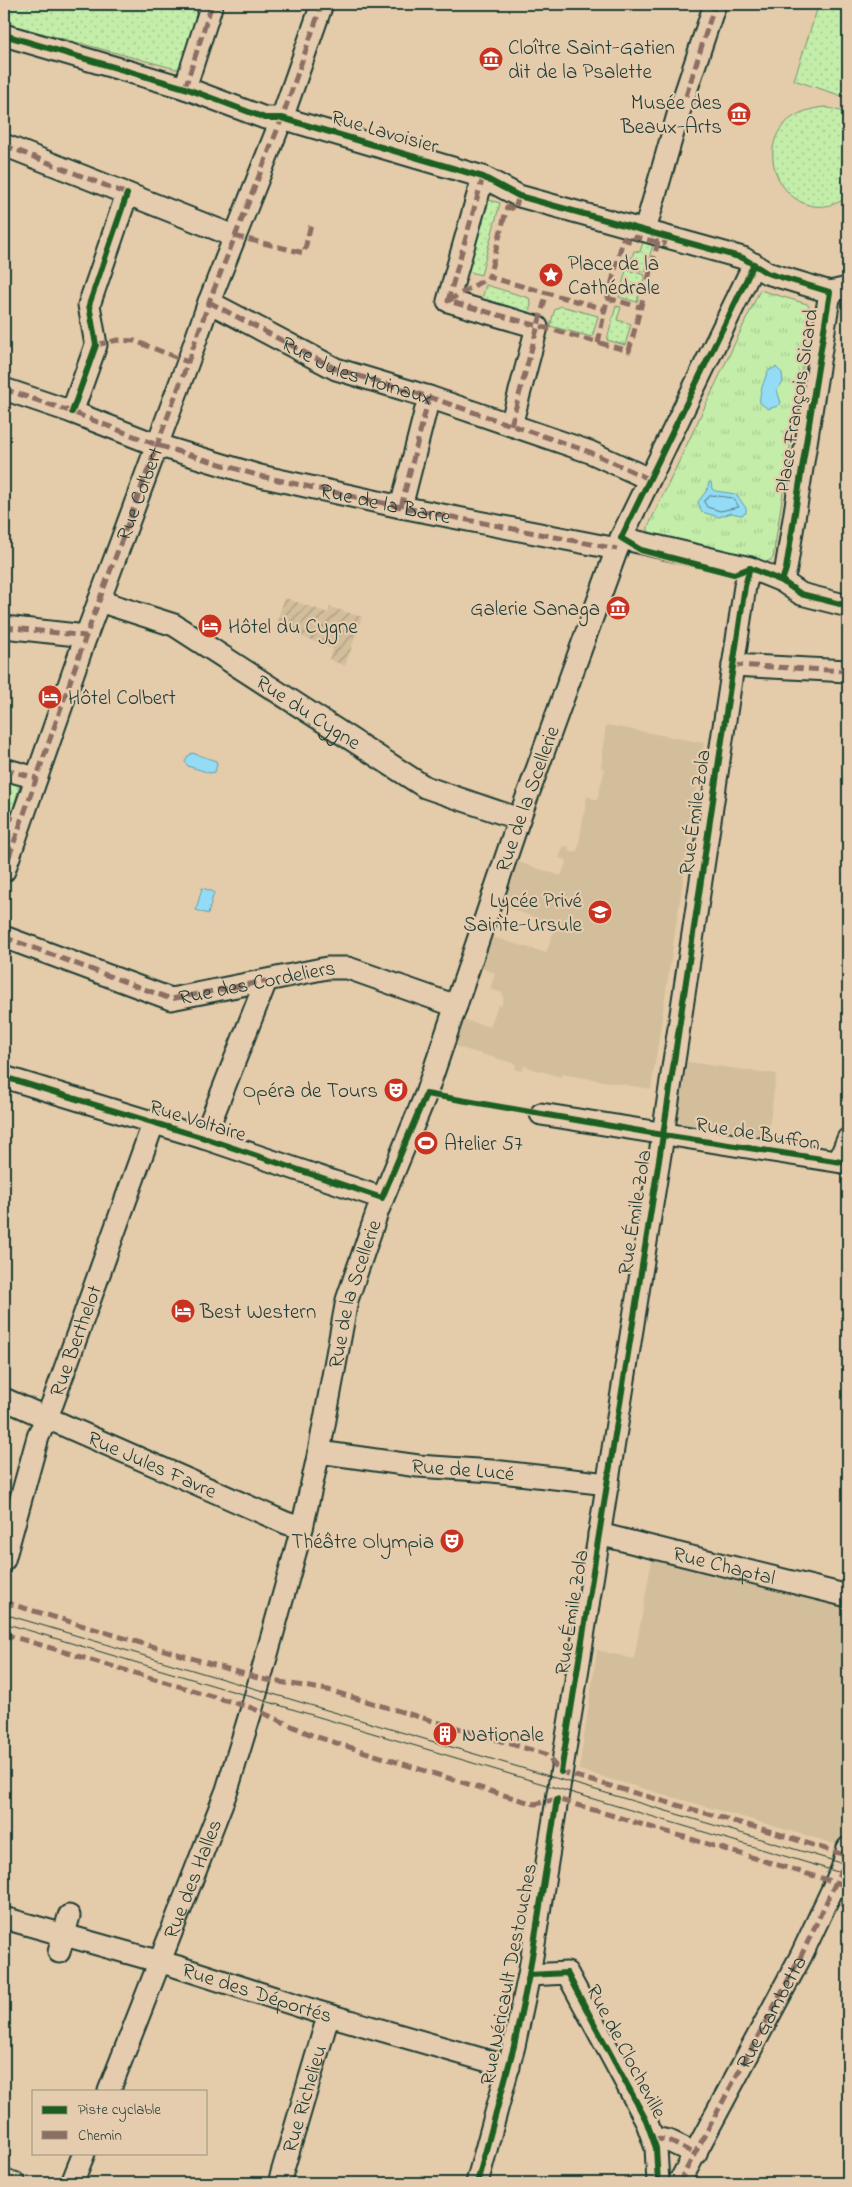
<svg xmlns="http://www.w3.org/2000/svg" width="852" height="2187" font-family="'Indie Flower',sans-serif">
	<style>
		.built { fill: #d2be9b }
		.industrial { fill: url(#industrial-furrows) }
		.grass { fill: url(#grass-dots); stroke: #71956e }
		.park { fill: url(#park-tufts); stroke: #71956e }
		.water { fill: #94dcf6; stroke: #659ca8 }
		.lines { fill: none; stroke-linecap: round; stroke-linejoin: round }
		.shore { stroke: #4e7d82; stroke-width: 1 }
		.minor-casing { stroke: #1f3d34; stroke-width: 25 }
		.minor { stroke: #e6ccae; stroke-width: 21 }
		.tram { stroke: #1f3d34; stroke-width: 1 }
		.quiet { stroke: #8d6e63; stroke-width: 5; stroke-dasharray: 10 5; stroke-linecap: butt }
		.cycleway-casing { stroke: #e6ccae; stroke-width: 9 }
		.cycleway { stroke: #1b5e20; stroke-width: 6 }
		.labels { text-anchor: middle; stroke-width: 4.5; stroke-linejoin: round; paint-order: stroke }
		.poi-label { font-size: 21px; fill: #1f3d34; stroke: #e6ccae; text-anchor: start }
		.street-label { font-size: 21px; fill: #1f3d34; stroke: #e6ccae }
	</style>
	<defs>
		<pattern id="industrial-furrows" width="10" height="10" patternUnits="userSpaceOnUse" patternTransform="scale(1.25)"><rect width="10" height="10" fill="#d2be9b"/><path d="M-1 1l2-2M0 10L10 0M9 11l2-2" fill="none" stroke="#aa9c7f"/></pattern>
		<pattern id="grass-dots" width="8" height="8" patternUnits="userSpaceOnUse" patternTransform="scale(1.25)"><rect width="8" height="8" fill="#c3eda9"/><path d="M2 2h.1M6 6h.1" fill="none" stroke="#a7cc92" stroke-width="1.8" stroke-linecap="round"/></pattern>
		<pattern id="park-tufts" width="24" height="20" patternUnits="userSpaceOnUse" patternTransform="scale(1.25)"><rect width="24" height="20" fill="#c3eda9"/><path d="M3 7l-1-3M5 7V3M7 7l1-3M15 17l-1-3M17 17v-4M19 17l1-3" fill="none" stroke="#a7cc92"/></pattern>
	</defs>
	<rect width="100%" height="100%" fill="#e4cba9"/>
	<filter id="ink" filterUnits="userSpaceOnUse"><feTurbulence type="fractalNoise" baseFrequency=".02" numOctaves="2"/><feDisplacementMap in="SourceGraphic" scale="10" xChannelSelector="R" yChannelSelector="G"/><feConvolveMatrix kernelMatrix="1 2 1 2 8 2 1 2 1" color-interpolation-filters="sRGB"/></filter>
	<g filter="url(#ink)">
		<g class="built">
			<polygon points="606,725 704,743 651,1089 561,1074 561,1077 524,1066 522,1071 515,1069 516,1064 454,1046 463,1020 490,1027 498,1005 501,1006 504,998 502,996 503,993 490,989 495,973 481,968 492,937 546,953 556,926 502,905 515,861 561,876 567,860 559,858 563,846 569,847 568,851 575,853 578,849 587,796 597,800 605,769 601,767"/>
			<polygon points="687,1062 776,1074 768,1137 682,1124 678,1118"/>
			<polygon points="652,1560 848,1608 848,1813 839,1845 579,1770 597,1650 634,1659"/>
		</g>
		<polygon class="industrial" points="285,598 328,613 330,607 362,617 345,666 329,659 333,649 279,627 281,622 277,620"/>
		<g class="grass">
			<polygon points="4,4 200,4 180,70 4,23"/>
			<polygon points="819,4 848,4 848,98 794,80"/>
			<path d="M825 107 840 111 848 116V197C781 241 730 116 825 107Z"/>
			<polygon points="481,198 500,203 481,275 460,269"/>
			<polygon points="643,242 653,244 645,272 629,267 634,251 640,252"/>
			<polygon points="626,270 645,275 637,302 619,297"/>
			<polygon points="486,285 529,298 531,304 527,320 480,306"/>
			<polygon points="561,306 598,316 592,337 550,326 555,309"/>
			<polygon points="616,306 621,307 617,320 631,324 625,345 607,340"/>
			<polygon points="4,772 22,778 11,815 4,813"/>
		</g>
		<polygon class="park" points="760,290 807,304 811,309 773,558 767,562 651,533 648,531 648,527"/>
		<g class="water">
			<path d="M776 367 782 373 783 382 777 390 781 403 778 406 768 409 760 403C758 396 765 378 768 371Z"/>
			<polygon points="709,482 711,482 712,489 715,491 736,494 746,508 746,513 741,515 731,513 719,517 702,512 698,502 707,490"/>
			<polygon points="192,753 216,761 217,764 215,772 210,773 188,766 185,762 188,756"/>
			<polygon points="202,888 214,892 208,914 196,910"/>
		</g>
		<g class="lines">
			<polygon class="shore" points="711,495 733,498 739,507 720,511 707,507 704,502"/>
			<defs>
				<g id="minor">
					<polyline points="4,35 185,88 265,118 282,118 483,177 519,196 743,258 767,273 830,292"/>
					<polyline points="185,88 212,4"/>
					<polyline points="4,145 234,236"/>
					<polyline points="483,177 448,301 537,327 511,425"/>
					<polyline points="645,230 678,115 715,4"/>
					<polyline points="830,292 848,288"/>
					<path id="s1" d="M209 302 336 369 429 397 590 452 649 479"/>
					<path id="s2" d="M4 389 72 412 157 445 260 476 401 507 617 549"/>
					<polyline points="72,412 96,345 89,305 127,194"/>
					<polyline points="401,507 429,397"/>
					<polyline points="621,538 750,568 782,581 801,594 848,606"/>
					<polyline points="782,581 786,569 830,292"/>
					<path id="s3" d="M99 601 174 625 425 787 519 819"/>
					<polyline points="4,627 86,636"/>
					<polyline points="733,665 848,671"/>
					<polyline points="4,769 36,778"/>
					<polyline points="4,871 86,636 188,362 209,302 282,118 322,4"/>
					<path id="s4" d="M4 937 171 999 327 968H348L456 1006"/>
					<polyline points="4,1077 204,1138 382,1198"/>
					<polyline points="541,1114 848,1163"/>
					<polyline points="204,1138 266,981"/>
					<polyline points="839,1161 848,1139"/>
					<path id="s5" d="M4 1399 286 1523 302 1528"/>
					<path id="s6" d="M319 1452 418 1466 492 1471 608 1484"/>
					<path id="s7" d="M599 1534 848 1596"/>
					<path id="s8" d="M4 1560 38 1437 53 1402 153 1124"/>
					<path id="s9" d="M4 1918 175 1966 315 2011 509 2067"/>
					<polyline points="59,1952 69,1916"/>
					<polyline points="529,1975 567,1973 646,2120 656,2148 658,2183"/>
					<path id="s10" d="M109 2091 227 1790 252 1708 302 1528 319 1452 347 1300 378 1210 426 1094 519 819 621 538 754 264"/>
					<polyline points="654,2138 669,2141 696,2154"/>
					<polyline points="4,2181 14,2183"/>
					<polyline points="72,2183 84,2153"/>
					<path id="s11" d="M279 2183 325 2027 330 2016"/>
					<polyline points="477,2183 514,2046 529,1975 661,1148 745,586 750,568"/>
					<path id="s12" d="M679 2183 801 1956 842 1869 848 1848"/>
				</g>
			</defs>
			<use href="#minor" class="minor-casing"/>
			<use href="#minor" class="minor"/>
			<g class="tram">
				<polyline points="4,1614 848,1865"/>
				<polyline points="4,1623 848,1875"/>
			</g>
			<g class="quiet">
				<polyline points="185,88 212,4"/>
				<polyline points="686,96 715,4"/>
				<polyline points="4,145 127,194 125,198"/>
				<polyline points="483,177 448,301 629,351 658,242 664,244 667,236"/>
				<polyline points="519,196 515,209 507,207 489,277 605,309 623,239 633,242 635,237 658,242"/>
				<polyline points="234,236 304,253 311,224"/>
				<polyline points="607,298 640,307"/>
				<polyline points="448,301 489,277"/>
				<polyline points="209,302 336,369 429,397 590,452 649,479"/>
				<polyline points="598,343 605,309"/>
				<polyline points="96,345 118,340 135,341 188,362"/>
				<polyline points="4,389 72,412 157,445 260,476 401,507 617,549"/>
				<polyline points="511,425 547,292"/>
				<polyline points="401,507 429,397"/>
				<polyline points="4,627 86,636"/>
				<polyline points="733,665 848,671"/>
				<polyline points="4,769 36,778"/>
				<polyline points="4,816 21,821"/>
				<path id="s13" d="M4 871 86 636 188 362 209 302 282 118 322 4"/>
				<polyline points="4,937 171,999 266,981"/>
				<polyline points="4,1602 261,1679 328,1690 545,1754 561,1772 772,1832 848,1856"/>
				<polyline points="4,1634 252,1708 314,1736 493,1792 535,1804 557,1799 848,1886"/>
				<polyline points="654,2138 669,2141 696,2154"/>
				<polyline points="679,2183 801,1956 842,1869"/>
			</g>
			<defs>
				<g id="cycleway">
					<polyline points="4,35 185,88 265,118 282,118 483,177 519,196 743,258 767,273 830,292 786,569 782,581"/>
					<polyline points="754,264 621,538 641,550 734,574 750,568 782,581 801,594 848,606"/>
					<polyline points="72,412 96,345 89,305 127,194"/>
					<polyline points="4,1077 204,1138 382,1198 426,1094 663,1135 848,1163"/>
					<polyline points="561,1772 663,1135 745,586 750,568"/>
					<polyline points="529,1975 567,1973 646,2120 656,2148 658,2183"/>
					<polyline points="477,2183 514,2046 529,1975 557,1799"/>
				</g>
			</defs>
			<use href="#cycleway" class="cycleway-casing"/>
			<use href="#cycleway" class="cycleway"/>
		</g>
	</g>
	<defs>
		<symbol id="museum-disc" viewBox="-11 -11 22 22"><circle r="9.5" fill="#c8321e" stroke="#e6ccae"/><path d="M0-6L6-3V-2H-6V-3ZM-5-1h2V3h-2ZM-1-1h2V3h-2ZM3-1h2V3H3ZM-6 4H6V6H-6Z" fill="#fff"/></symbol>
		<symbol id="sight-disc" viewBox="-11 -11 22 22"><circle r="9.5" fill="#c8321e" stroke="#e6ccae"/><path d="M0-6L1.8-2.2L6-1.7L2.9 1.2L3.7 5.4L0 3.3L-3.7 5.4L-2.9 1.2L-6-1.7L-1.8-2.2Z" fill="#fff"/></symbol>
		<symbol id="hotel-disc" viewBox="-11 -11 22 22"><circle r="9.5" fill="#c8321e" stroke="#e6ccae"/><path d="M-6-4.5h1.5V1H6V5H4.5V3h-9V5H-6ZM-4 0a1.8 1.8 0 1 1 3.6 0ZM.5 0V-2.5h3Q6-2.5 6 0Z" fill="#fff"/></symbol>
		<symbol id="school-disc" viewBox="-11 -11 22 22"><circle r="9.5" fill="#c8321e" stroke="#e6ccae"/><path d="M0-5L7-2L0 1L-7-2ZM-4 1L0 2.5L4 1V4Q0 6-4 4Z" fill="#fff"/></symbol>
		<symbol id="theatre-disc" viewBox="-11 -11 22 22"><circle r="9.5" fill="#c8321e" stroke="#e6ccae"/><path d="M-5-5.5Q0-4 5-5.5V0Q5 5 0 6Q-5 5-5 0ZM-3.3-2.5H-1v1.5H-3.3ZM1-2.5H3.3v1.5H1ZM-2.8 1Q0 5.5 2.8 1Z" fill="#fff"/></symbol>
		<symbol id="stadium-disc" viewBox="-11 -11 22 22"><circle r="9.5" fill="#c8321e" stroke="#e6ccae"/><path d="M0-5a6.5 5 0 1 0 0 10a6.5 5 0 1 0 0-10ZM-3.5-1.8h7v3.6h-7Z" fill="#fff"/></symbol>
		<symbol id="building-disc" viewBox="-11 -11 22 22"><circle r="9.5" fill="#c8321e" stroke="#e6ccae"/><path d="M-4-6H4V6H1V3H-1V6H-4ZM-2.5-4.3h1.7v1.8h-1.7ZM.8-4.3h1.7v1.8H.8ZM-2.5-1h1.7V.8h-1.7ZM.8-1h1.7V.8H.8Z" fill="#fff"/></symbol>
	</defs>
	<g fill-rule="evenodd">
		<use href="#museum-disc" x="477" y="45" width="28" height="28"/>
		<use href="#museum-disc" x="725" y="100" width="28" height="28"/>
		<use href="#sight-disc" x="537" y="261" width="28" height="28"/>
		<use href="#museum-disc" x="604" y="594" width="28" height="28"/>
		<use href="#hotel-disc" x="196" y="612" width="28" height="28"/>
		<use href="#hotel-disc" x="36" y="683" width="28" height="28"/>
		<use href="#school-disc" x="586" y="898" width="28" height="28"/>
		<use href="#theatre-disc" x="382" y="1076" width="28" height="28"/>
		<use href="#stadium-disc" x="412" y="1129" width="28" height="28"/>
		<use href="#hotel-disc" x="169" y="1297" width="28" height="28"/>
		<use href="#theatre-disc" x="438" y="1527" width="28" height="28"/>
		<use href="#building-disc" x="431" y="1720" width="28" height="28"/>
	</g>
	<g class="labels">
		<g class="poi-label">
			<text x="508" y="54">Cloître Saint-Gatien<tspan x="508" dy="24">dit de la Psalette</tspan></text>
			<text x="722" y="109" text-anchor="end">Musée des<tspan x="722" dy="24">Beaux-Arts</tspan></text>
			<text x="568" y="270">Place de la<tspan x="568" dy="24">Cathédrale</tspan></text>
			<text x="600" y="615" text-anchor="end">Galerie Sanaga</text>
			<text x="228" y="633">Hôtel du Cygne</text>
			<text x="68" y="704">Hôtel Colbert</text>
			<text x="582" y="907" text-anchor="end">Lycée Privé<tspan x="582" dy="24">Sainte-Ursule</tspan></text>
			<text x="378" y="1097" text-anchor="end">Opéra de Tours</text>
			<text x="444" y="1150">Atelier 57</text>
			<text x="200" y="1318">Best Western</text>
			<text x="434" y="1548" text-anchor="end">Théâtre Olympia</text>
			<text x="462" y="1741">Nationale</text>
		</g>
		<g class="street-label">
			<text transform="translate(385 131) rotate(16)" y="7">Rue Lavoisier</text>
			<text dy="7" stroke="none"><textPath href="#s1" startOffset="164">Rue Jules Moinaux</textPath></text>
			<text transform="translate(796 401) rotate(-81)" y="7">Place François Sicard</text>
			<text dy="7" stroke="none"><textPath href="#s13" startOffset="401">Rue Colbert</textPath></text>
			<text dy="7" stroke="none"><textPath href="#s2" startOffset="399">Rue de la Barre</textPath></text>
			<text dy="7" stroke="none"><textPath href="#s3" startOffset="239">Rue du Cygne</textPath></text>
			<text dy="7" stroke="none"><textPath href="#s10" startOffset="1361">Rue de la Scellerie</textPath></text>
			<text transform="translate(694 812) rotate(-82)" y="7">Rue Émile Zola</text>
			<text dy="7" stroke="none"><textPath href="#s4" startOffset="266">Rue des Cordeliers</textPath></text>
			<text transform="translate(198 1120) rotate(17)" y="7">Rue Voltaire</text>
			<text transform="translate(758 1133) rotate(9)" y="7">Rue de Buffon</text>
			<text transform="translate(634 1212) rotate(-81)" y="7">Rue Émile Zola</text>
			<text dy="7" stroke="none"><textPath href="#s10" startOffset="836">Rue de la Scellerie</textPath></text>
			<text dy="7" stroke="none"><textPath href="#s8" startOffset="231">Rue Berthelot</textPath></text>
			<text dy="7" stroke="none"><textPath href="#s5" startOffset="162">Rue Jules Favre</textPath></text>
			<text dy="7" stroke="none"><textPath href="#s6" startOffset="145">Rue de Lucé</textPath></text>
			<text dy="7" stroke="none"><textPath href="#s7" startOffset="129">Rue Chaptal</textPath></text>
			<text transform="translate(571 1612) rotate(-81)" y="7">Rue Émile Zola</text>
			<text dy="7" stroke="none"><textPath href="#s10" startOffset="228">Rue des Halles</textPath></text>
			<text transform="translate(508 1974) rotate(-79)" y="7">Rue Néricault Destouches</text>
			<text dy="7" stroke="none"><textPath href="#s9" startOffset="264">Rue des Déportés</textPath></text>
			<text dy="7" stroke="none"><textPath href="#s12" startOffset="194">Rue Gambetta</textPath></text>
			<text transform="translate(627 2051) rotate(62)" y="7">Rue de Clocheville</text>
			<text dy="7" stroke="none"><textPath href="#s11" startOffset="88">Rue Richelieu</textPath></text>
		</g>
	</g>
	<rect width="852" height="2187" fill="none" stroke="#e6ccae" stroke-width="20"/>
	<rect x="10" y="10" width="832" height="2167" fill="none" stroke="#1f3d34" stroke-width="2" filter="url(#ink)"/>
	<rect x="32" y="2090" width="175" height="65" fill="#e6ccae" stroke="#96937d"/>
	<rect x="42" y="2106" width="25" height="8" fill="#1b5e20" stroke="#96937d"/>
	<text x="78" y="2114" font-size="15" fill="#1f3d34">Piste cyclable</text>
	<rect x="42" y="2131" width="25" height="8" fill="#8d6e63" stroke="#96937d"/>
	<text x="78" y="2140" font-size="15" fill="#1f3d34">Chemin</text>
</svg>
